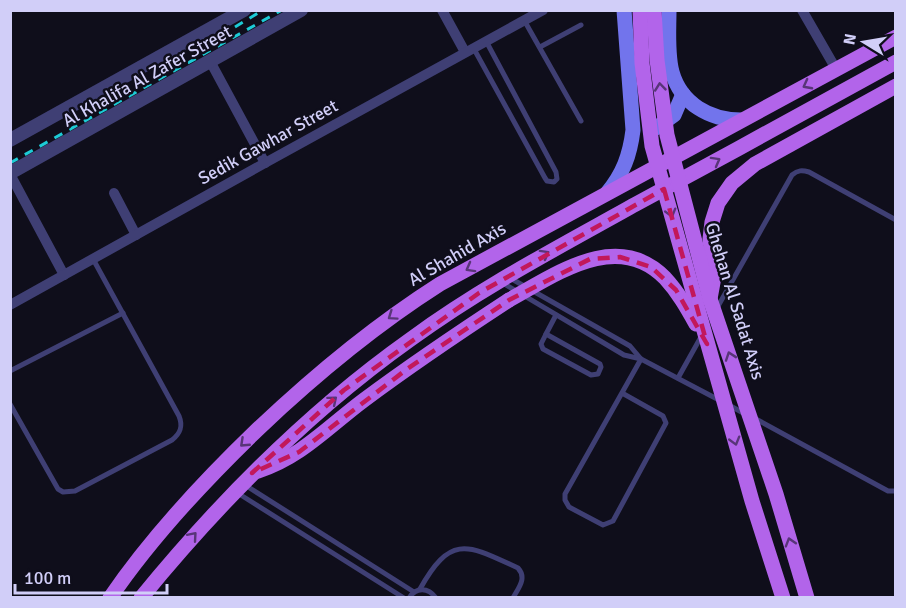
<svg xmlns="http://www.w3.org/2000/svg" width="906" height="608" font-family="Signika,sans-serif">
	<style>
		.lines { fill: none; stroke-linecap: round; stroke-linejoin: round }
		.service { stroke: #3f3f74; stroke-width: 5 }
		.minor { stroke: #3f3f74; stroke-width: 10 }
		.tertiary { stroke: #3f3f74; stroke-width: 14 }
		.secondary { stroke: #7274ec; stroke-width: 15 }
		.primary { stroke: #b264ea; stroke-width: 15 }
		.rail { stroke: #1dcbd6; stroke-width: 3; stroke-dasharray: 9 8; stroke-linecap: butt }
		.primary-bridge { stroke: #b264ea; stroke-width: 15 }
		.oneway { stroke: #583578 }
		.marked { fill: none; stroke: #c2185b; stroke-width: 4.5; stroke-dasharray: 12 8; stroke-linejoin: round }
		.labels { text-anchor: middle; stroke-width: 5; stroke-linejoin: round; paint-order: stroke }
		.street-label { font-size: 18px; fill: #d1cef8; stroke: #0f0e1b }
	</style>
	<rect width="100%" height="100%" fill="#0f0e1b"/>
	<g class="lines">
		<g class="service">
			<polyline points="524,20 581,121"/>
			<polyline points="540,47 581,25"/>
			<polyline points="474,49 545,178 547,181 554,182 557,179 556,172 486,41"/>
			<polyline points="510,278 630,346 641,359"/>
			<polyline points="501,282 624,355 641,359 719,400"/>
			<path d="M717 308 792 175C798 170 802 170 809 172L896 220"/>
			<polygon points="546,334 600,364 601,367 598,374 591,375 543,349 541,344"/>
			<polyline points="546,334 556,315"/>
			<polyline points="10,371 123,313"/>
			<polyline points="678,378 702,335"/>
			<polyline points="622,393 663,416 666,423 613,521 603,525 569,507 565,500 565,494 641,359"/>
			<path d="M10 404 58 489 63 492 75 491 172 440C181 433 183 426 179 416L93 259"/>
			<polyline points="727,404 745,414"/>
			<polyline points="754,418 888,491 896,491"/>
			<polyline points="245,485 414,592"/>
			<polyline points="236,492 404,598"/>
			<path d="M420 589C451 533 468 545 518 568 527 578 519 587 513 598"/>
			<path d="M409 598C416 587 428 587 436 598"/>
		</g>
		<g class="minor">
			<polyline points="442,10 465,52"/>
			<polyline points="802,10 836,69"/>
			<polyline points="210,61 265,163"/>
			<polyline points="10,174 64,275"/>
			<polyline points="114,193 136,235"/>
			<polyline points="10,305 265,163 543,10"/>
		</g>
		<g class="tertiary">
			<polyline points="10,140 244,10"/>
			<polyline points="10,173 301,10"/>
		</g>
		<g class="secondary">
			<path d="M669 10C669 30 667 53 672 72 681 104 710 120 741 120"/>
			<polyline points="656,128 674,115 683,94"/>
			<path d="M607 193C623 174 630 155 633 130L624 10"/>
		</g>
		<g class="primary">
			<polyline points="710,299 714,277 710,239 712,222 718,203 732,183 755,164 896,86"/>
			<path d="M258 471C300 458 329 426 364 400 411 365 460 332 509 300"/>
			<path d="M110 598C152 536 204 481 258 429 315 375 374 326 440 284L896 37"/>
			<path d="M141 598C221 500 308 412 411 339 482 287 559 247 636 204 723 157 809 110 896 62"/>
		</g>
		<g class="rail">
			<polyline points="235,27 263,10"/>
			<polyline points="10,163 282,10"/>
		</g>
		<g class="primary-bridge">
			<polyline points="640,10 642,63 652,146 752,501 783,598"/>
			<polyline points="654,10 657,60 667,135 710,299 776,494 807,598"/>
			<path d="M509 300C555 275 617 229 665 278 678 292 687 308 696 324"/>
		</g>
	</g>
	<defs><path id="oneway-chevron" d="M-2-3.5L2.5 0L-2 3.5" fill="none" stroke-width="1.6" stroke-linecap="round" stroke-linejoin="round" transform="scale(1.5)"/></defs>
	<g class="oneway">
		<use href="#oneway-chevron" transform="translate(807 85) rotate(152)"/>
		<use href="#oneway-chevron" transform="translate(660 87) rotate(-96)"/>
		<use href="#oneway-chevron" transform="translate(716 161) rotate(-29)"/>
		<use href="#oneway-chevron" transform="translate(671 213) rotate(74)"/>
		<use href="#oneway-chevron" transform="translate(545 254) rotate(-29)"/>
		<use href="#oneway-chevron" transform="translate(470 268) rotate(151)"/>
		<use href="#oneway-chevron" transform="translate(392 316) rotate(145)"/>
		<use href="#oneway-chevron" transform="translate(730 356) rotate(-109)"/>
		<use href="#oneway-chevron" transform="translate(333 400) rotate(-40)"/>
		<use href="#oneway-chevron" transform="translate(735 441) rotate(74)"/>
		<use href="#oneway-chevron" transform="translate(244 443) rotate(137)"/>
		<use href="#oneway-chevron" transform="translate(193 536) rotate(-49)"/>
		<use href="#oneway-chevron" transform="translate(790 542) rotate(-107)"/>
	</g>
	<path class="marked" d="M664 189 707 344 676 290 651 267 620 257 590 259 509 300 407 369 299 452 252 473 344 390 479 293Z"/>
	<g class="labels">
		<g class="street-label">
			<text transform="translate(147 76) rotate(-29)" y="6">Al Khalifa Al Zafer Street</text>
			<text transform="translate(268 142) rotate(-29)" y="6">Sedik Gawhar Street</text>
			<text transform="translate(457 254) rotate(-30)" y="6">Al Shahid Axis</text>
			<text transform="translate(735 301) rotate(73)" y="6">Ghehan Al Sadat Axis</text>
		</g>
	</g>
	<rect width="906" height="608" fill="none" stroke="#d1cef8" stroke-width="24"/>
	<g transform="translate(864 42) rotate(281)" stroke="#0f0e1b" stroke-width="4.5" paint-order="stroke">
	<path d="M0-4.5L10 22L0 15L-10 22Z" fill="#d1cef8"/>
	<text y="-9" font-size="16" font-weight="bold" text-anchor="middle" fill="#d1cef8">N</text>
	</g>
	<path d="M15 584v9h152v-9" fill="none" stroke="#d1cef8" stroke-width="3"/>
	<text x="24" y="584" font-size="18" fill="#d1cef8" stroke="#0f0e1b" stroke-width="4.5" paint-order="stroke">100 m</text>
</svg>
